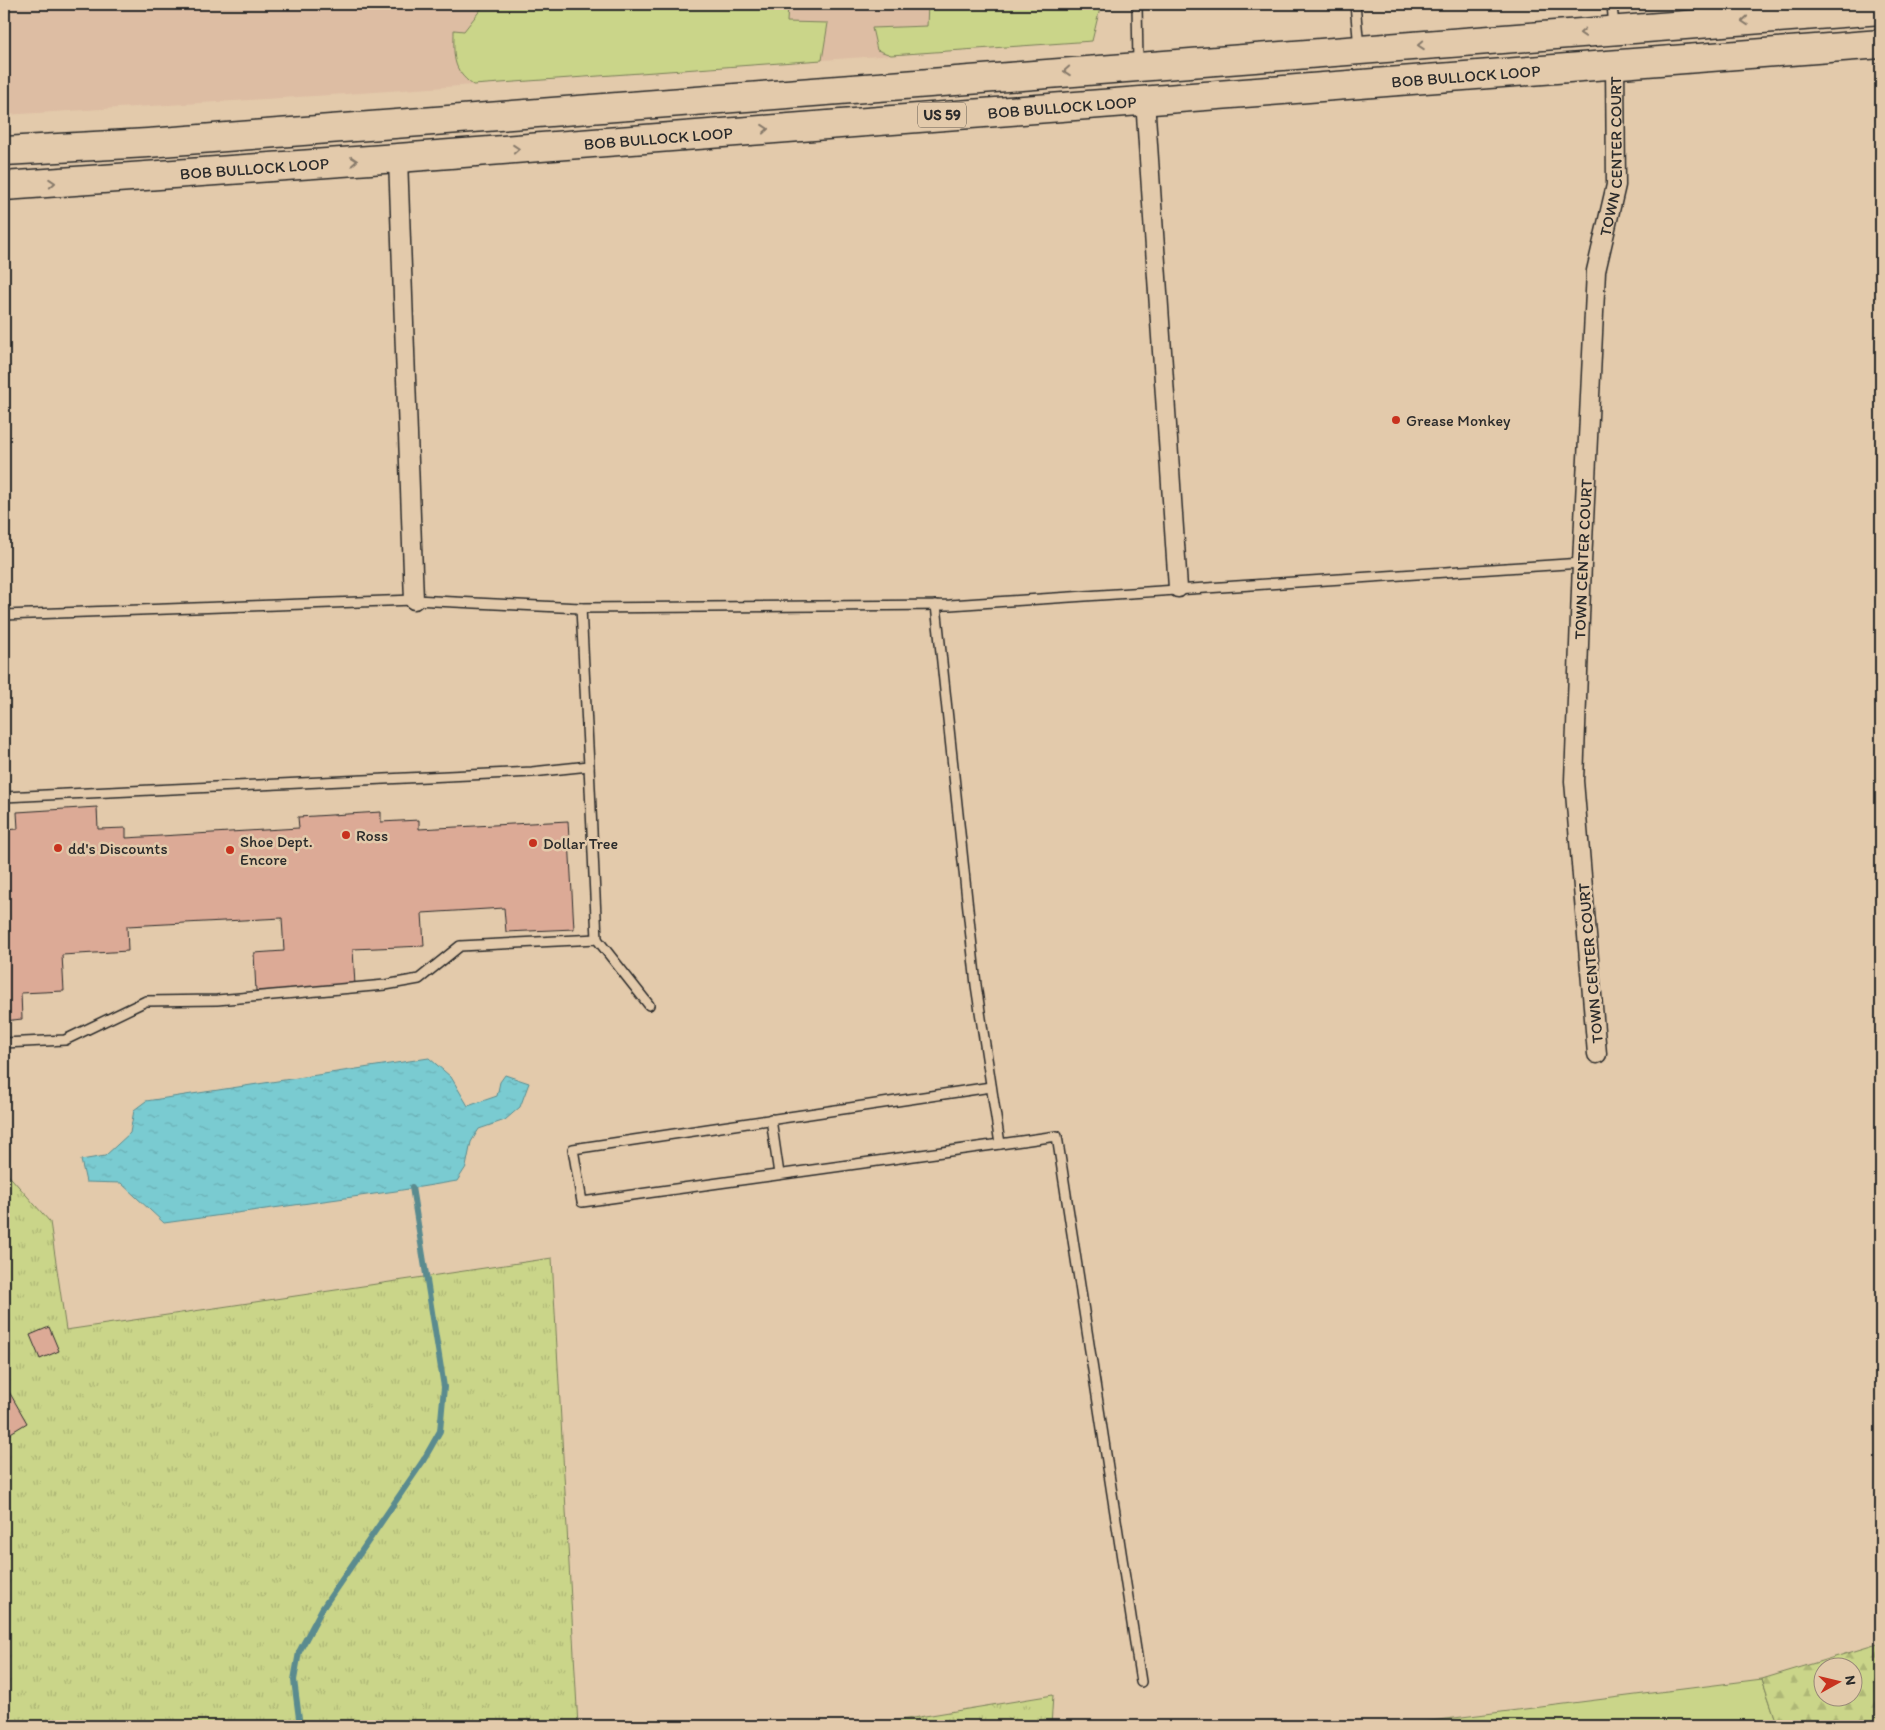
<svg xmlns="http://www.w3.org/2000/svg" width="1885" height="1730" font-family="Itim,sans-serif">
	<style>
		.built { fill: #ddbda3 }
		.grass { fill: #cad589; stroke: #7a805a }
		.forest { fill: url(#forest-firs); stroke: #7a805a; fill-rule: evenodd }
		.park { fill: url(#park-tufts); stroke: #7a805a }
		.water { fill: url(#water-ripples); stroke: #5a8b8f }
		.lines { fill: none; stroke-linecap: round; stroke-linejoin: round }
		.stream { stroke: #5a8b8f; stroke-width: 6 }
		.building { fill: #dcaa96; stroke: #2b2b2b }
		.lane-casing { stroke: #2b2b2b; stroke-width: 12 }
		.street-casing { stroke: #2b2b2b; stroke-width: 21 }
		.highway-casing { stroke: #2b2b2b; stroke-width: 31 }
		.lane { stroke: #e3caab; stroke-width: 9 }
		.street { stroke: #e3caab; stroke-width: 18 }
		.highway { stroke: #e3caab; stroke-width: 28 }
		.oneway { stroke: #877a6b }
		.poi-dot { fill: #c8321e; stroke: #e3caab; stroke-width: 2 }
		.labels { text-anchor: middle; stroke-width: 5; stroke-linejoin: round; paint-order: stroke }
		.shield { fill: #e3caab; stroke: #625b51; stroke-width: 1 }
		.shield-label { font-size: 15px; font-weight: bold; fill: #2b2b2b }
		.street-label { font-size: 16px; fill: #2b2b2b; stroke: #e3caab }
		.poi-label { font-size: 16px; fill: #2b2b2b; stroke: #e3caab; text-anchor: start }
	</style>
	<defs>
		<pattern id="forest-firs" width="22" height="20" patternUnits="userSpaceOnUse" patternTransform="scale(1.25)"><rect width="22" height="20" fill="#cad589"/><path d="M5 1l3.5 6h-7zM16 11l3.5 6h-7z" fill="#aeb776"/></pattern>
		<pattern id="park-tufts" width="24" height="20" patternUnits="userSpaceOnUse" patternTransform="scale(1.25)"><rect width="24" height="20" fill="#cad589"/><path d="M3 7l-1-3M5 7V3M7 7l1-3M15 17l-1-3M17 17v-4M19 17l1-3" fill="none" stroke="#aeb776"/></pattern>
		<pattern id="water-ripples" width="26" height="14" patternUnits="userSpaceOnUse" patternTransform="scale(1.25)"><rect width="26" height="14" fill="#7acbd1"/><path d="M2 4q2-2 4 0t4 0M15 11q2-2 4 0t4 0" fill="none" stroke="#6aaeb4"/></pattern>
	</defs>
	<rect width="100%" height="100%" fill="#e3caab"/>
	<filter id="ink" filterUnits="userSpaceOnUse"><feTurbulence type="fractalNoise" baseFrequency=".02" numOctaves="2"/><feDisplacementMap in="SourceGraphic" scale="10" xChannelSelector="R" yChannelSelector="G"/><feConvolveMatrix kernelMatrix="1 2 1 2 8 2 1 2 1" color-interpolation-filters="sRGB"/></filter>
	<g filter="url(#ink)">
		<polygon class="built" points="4,4 1091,4 1092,41 346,94 4,115"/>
		<g class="grass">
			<path d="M485 4H788L787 22 828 23 822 60 473 85C451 69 454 55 454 30L464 31Z"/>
			<polygon points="928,4 1101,4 1092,41 891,55 877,50 872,28 927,26"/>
			<polygon points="1762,1679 1778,1726 1391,1726"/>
		</g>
		<path class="forest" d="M1881 1643V1726H1778L1762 1679ZM1822 1668H1852V1698H1822Z"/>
		<g class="park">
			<polygon points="4,1170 50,1222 66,1330 552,1258 578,1726 4,1726"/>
			<polygon points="1053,1695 1051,1726 864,1726"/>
		</g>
		<polygon class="water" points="429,1058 451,1077 468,1106 497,1096 500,1082 505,1075 529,1083 520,1107 505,1120 479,1129 471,1142 466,1167 457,1181 396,1191 164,1223 121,1183 86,1182 81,1160 105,1156 130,1133 134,1110 146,1101"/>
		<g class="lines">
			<polyline class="stream" points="300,1726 294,1680 299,1652 322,1609 423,1461 440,1431 444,1387 412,1187"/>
		</g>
		<g class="building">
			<polygon points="97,807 98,829 126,828 126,838 299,828 298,817 381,812 381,822 419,820 419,829 568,821 574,929 506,932 504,908 422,913 424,946 353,949 355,986 256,991 254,953 284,951 282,918 127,926 128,951 62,955 64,991 21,993 22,1019 4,1021 4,830 18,829 17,812"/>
			<polygon points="49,1327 59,1351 40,1359 30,1335"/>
			<polygon points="4,1383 27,1423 4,1437"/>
		</g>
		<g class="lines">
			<defs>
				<g id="lane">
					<polyline points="1137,4 1138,63"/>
					<polyline points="1355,4 1359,48"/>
					<polyline points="1612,4 1614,28"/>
					<polyline points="936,605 976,985 1000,1144 1057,1136 1141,1682"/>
					<polyline points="581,608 950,605 1582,563"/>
					<polyline points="4,615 414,600 581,608 589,766 532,772 4,797"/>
					<polyline points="589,766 597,939"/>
					<polyline points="4,1043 65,1040 146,1001 217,1000 385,985 419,979 460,946 597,939 649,1005"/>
					<polyline points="991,1087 573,1149 582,1202 1000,1144"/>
					<polyline points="771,1119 779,1174"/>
				</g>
				<g id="street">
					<polyline points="1145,100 1178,588"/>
					<polyline points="398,158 414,600"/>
					<path id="s1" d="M1597 1054 1574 781 1582 563 1596 271 1616 185 1615 64"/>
				</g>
				<g id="highway">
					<polyline points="4,151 148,143 1881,10"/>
					<path id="s2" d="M4 186 398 158 1881 44"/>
				</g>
			</defs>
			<use href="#lane" class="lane-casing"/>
			<use href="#street" class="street-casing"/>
			<use href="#highway" class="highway-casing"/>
			<use href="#lane" class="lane"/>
			<use href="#street" class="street"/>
			<use href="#highway" class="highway"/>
		</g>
		<defs><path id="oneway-chevron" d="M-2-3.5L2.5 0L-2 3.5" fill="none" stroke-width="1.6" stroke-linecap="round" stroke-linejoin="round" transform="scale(1.25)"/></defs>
		<g class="oneway">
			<use href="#oneway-chevron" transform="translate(1745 21) rotate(175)"/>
			<use href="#oneway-chevron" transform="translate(1583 33) rotate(176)"/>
			<use href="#oneway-chevron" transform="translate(1421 45) rotate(176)"/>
			<use href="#oneway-chevron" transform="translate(1067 71) rotate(176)"/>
			<use href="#oneway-chevron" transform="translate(765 129) rotate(-5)"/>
			<use href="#oneway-chevron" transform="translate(516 149) rotate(-5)"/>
			<use href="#oneway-chevron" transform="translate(354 161) rotate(-4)"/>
			<use href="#oneway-chevron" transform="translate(52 183) rotate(-4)"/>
		</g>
	</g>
	<g class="poi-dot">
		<circle cx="1396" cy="420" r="5"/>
		<circle cx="346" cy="835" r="5"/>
		<circle cx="533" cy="843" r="5"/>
		<circle cx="58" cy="848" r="5"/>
		<circle cx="230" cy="850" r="5"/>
	</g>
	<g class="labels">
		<rect class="shield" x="918" y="102.5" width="48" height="25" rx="4"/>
		<g class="shield-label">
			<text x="942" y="120">US 59</text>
		</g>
		<g class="street-label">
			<text dy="6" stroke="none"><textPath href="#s2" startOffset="1466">BOB BULLOCK LOOP</textPath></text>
			<text dy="6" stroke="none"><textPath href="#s2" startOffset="1061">BOB BULLOCK LOOP</textPath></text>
			<text dy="6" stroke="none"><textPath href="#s2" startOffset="656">BOB BULLOCK LOOP</textPath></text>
			<text dy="6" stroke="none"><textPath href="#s1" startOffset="901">TOWN CENTER COURT</textPath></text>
			<text dy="6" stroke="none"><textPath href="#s2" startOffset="251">BOB BULLOCK LOOP</textPath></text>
			<text dy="6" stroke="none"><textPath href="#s1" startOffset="496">TOWN CENTER COURT</textPath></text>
			<text transform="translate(1590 963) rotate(-95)" y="6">TOWN CENTER COURT</text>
		</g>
		<g class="poi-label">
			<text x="1406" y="426">Grease Monkey</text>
			<text x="356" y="841">Ross</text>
			<text x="240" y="847">Shoe Dept.<tspan x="240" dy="18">Encore</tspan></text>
			<text x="543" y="849">Dollar Tree</text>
			<text x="68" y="854">dd's Discounts</text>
		</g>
	</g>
	<rect width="1885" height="1730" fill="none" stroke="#e3caab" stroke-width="20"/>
	<rect x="10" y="10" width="1865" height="1710" fill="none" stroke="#2b2b2b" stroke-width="2" filter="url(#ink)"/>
	<g transform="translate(1838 1682) rotate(82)"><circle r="24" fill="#e3caab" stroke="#998a78"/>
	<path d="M0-4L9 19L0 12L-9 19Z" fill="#c8321e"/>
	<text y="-8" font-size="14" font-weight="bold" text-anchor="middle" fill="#2b2b2b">N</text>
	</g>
</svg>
